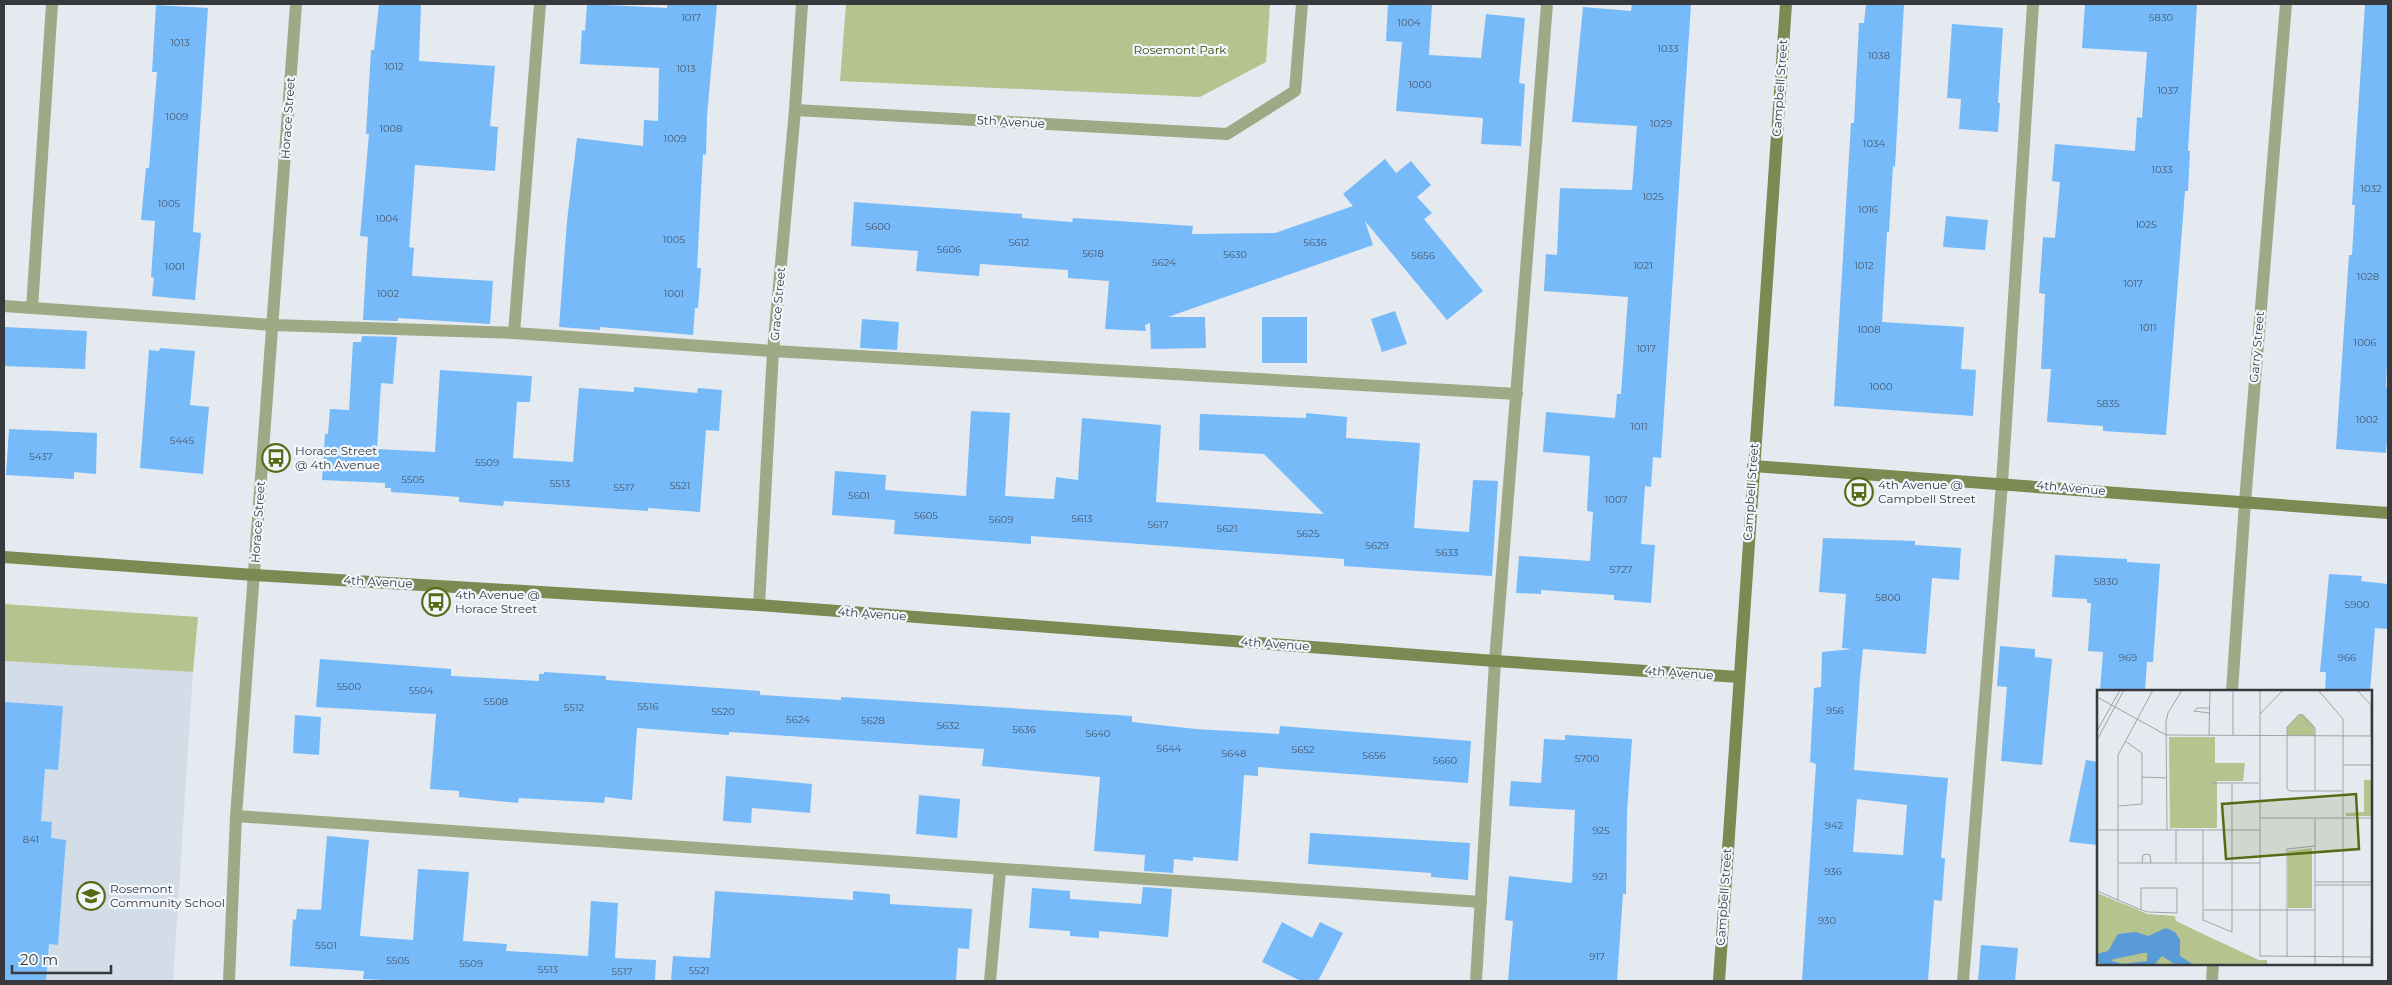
<svg xmlns="http://www.w3.org/2000/svg" width="2392" height="985" font-family="Montserrat,sans-serif">
	<style>
		.built { fill: #d2dde8 }
		.green { fill: #b5c38f }
		.building { fill: #77bafa; fill-rule: evenodd }
		.lines { fill: none; stroke-linecap: round; stroke-linejoin: round }
		.lane { stroke: #9fa985; stroke-width: 12 }
		.street { stroke: #9fa985; stroke-width: 12 }
		.secondary { stroke: #7c8953; stroke-width: 12 }
		.labels { text-anchor: middle; stroke-width: 4.5; stroke-linejoin: round; paint-order: stroke }
		.number-label { font-size: 10px; fill: #47596c }
		.park-label { font-size: 12px; fill: #3d4906; stroke: #f2f7fd }
		.street-label { font-size: 12px; fill: #37393c; stroke: #f2f7fd }
		.poi-label { font-size: 12px; fill: #37393c; stroke: #f2f7fd; text-anchor: start }
		.inset-road { fill: none; stroke: #9fa3a7; stroke-width: 1 }
		.view { fill: #596a15; fill-opacity: 0.15; stroke: #596a15; stroke-width: 2.5 }
		.inset-edge { fill: none; stroke: #37393c; stroke-width: 2.5 }
	</style>
	<rect width="100%" height="100%" fill="#e4eaef"/>
	<polygon class="built" points="4,661 193,672 173,981 4,981"/>
	<g class="green">
		<polygon points="846,4 1270,4 1266,62 1200,97 840,81"/>
		<polygon points="4,604 198,617 193,672 4,661"/>
	</g>
	<g class="building">
		<polygon points="379,4 421,4 419,61 495,66 490,126 498,127 495,171 415,165 409,247 414,248 412,276 493,281 490,324 398,318 398,321 363,320 368,237 360,236 369,134 366,134 371,50 374,50"/>
		<polygon points="587,4 667,8 667,4 717,4 707,116 706,155 703,154 697,268 701,268 698,308 695,308 693,335 600,327 600,330 559,327 567,221 577,138 643,146 644,120 658,121 659,68 580,64 582,30 585,31"/>
		<polygon points="1388,4 1432,4 1429,55 1481,58 1486,14 1525,18 1519,83 1525,84 1521,146 1481,144 1483,118 1396,111 1402,42 1386,41"/>
		<polygon points="1632,4 1691,4 1661,458 1653,457 1651,487 1645,486 1641,544 1655,545 1651,603 1614,600 1614,595 1541,590 1541,594 1516,593 1519,556 1590,561 1593,512 1587,511 1590,456 1543,452 1546,412 1615,418 1617,394 1621,394 1628,297 1544,291 1546,254 1557,255 1560,188 1632,190 1637,126 1572,122 1583,7 1631,11"/>
		<polygon points="1866,4 1904,4 1895,167 1893,166 1889,232 1887,232 1882,322 1964,327 1961,369 1976,370 1973,416 1834,406 1851,123 1854,123 1859,23 1864,23"/>
		<polygon points="2085,4 2197,4 2188,151 2190,151 2188,191 2185,191 2166,435 2103,431 2103,426 2047,422 2051,369 2041,369 2045,294 2039,293 2043,237 2055,238 2060,182 2052,181 2055,144 2135,151 2137,117 2142,118 2147,52 2082,48"/>
		<polygon points="2365,4 2388,4 2388,347 2386,387 2388,387 2388,426 2386,453 2336,449 2349,255 2352,255 2355,205 2352,205"/>
		<polygon points="156,5 208,8 193,232 201,233 195,300 152,296 154,278 151,277 155,221 141,220 146,168 149,168 157,72 152,72"/>
		<polygon points="1952,24 2003,28 1998,103 2000,103 1998,132 1959,129 1961,99 1947,98"/>
		<polygon points="1385,159 1396,173 1411,161 1431,185 1417,197 1432,213 1424,219 1483,291 1447,320 1365,221 1373,245 1168,317 1205,317 1206,348 1151,349 1150,323 1145,325 1146,331 1105,329 1109,281 1068,278 1068,270 980,264 979,276 916,271 918,251 851,246 854,202 1022,214 1022,218 1072,222 1073,218 1193,226 1192,234 1275,233 1353,206 1343,194"/>
		<polygon points="1946,216 1988,220 1985,250 1943,247"/>
		<polygon points="1395,311 1407,344 1382,352 1371,319"/>
		<rect x="1262" y="317" width="45" height="46"/>
		<polygon points="862,319 899,322 897,350 860,348"/>
		<polygon points="4,327 87,331 85,369 4,366"/>
		<polygon points="362,336 397,337 393,384 381,383 377,449 435,452 440,370 532,376 530,402 517,402 513,458 573,462 579,388 634,392 634,387 697,393 698,388 722,390 719,431 706,430 700,512 648,508 648,511 504,501 503,506 459,502 459,497 391,492 391,488 385,488 385,483 322,480 325,434 328,434 330,409 349,410 353,342 361,342"/>
		<polygon points="160,348 195,351 190,405 209,407 203,474 140,468 149,350 159,351"/>
		<polygon points="971,411 1010,413 1005,496 1054,499 1056,477 1078,480 1082,418 1161,425 1156,502 1324,514 1264,454 1199,450 1200,414 1306,418 1306,413 1347,417 1346,438 1420,443 1414,528 1469,532 1473,480 1498,481 1492,576 1344,566 1344,559 1031,536 1031,544 894,534 895,520 832,515 835,471 886,475 885,490 966,496"/>
		<polygon points="9,429 97,433 96,474 74,472 74,479 6,475"/>
		<path d="M1823 538 1915 541V545L1961 548 1959 580 1932 578 1926 654 1863 649 1860 678 1854 770 1948 778 1941 858H1945L1942 901 1934 900 1928 981H1802L1816 764 1810 762 1814 688 1821 687 1822 652 1851 649 1842 648 1846 594 1819 592ZM1857 799 1907 805 1903 855 1853 852Z"/>
		<polygon points="2055,555 2127,559 2127,562 2160,564 2153,662 2147,662 2145,691 2100,691 2103,652 2088,651 2091,603 2087,603 2087,599 2052,597"/>
		<polygon points="2329,574 2362,576 2361,581 2388,584 2388,629 2375,628 2370,691 2325,691 2326,672 2320,672"/>
		<polygon points="2000,646 2035,649 2035,657 2052,659 2042,765 2001,761 2007,687 1997,686"/>
		<polygon points="320,659 451,669 451,676 539,681 539,674 544,674 544,672 606,676 606,680 760,691 760,695 841,700 841,697 1132,716 1132,722 1196,729 1279,734 1280,726 1471,741 1468,783 1258,767 1258,776 1244,775 1238,861 1193,857 1193,861 1174,859 1173,873 1144,871 1145,855 1094,851 1100,777 982,766 984,749 729,732 729,735 637,728 632,800 605,797 604,803 519,798 518,803 459,797 459,791 430,789 436,714 316,707"/>
		<polygon points="4,702 63,706 58,770 45,769 41,821 52,822 51,838 66,840 58,945 49,944 46,981 4,981"/>
		<polygon points="295,715 321,717 319,755 293,753"/>
		<polygon points="1565,735 1632,739 1627,812 1626,894 1623,894 1617,981 1508,981 1513,921 1505,920 1509,876 1572,883 1575,810 1509,806 1511,781 1541,783 1544,739 1565,740"/>
		<polygon points="2086,760 2098,762 2098,845 2069,842"/>
		<polygon points="726,776 812,784 810,813 752,808 751,823 723,821"/>
		<polygon points="919,795 960,799 957,838 916,834"/>
		<polygon points="1310,833 1470,843 1468,880 1431,877 1431,873 1308,864"/>
		<polygon points="327,836 369,840 360,936 413,940 418,869 469,872 463,941 507,944 506,951 588,956 591,901 618,903 615,958 656,960 655,981 404,981 363,979 364,971 290,966 293,919 296,920 297,909 321,910"/>
		<polygon points="1143,887 1172,889 1168,937 1099,931 1099,938 1070,936 1070,931 1029,928 1032,888 1070,891 1070,899 1141,904"/>
		<polygon points="715,891 853,900 853,891 890,894 890,904 972,909 969,949 958,948 956,981 671,981 673,956 710,958"/>
		<polygon points="1282,922 1312,938 1320,922 1343,933 1318,981 1301,981 1262,962"/>
		<polygon points="1981,945 2018,948 2015,981 1978,981"/>
	</g>
	<g class="lines">
		<g class="lane">
			<polyline points="4,306 273,325 514,333 773,351 1517,394"/>
			<polyline points="32,308 52,4"/>
			<polyline points="514,333 540,4"/>
			<polyline points="236,816 1481,902"/>
			<polyline points="990,981 1000,870"/>
			<polyline points="1476,981 1495,661 1547,4"/>
			<polyline points="1963,981 2002,483 2033,4"/>
		</g>
		<g class="street">
			<polyline points="795,110 1227,134 1295,91 1302,4"/>
			<polyline points="759,605 773,351 795,110 802,4"/>
			<polyline points="2232,691 2245,502 2286,4"/>
			<polyline points="229,981 236,816 296,4"/>
			<polyline points="2212,981 2213,964"/>
		</g>
		<g class="secondary">
			<polyline points="1753,466 2388,513"/>
			<polyline points="4,557 254,575 759,605 1495,661 1739,677"/>
			<polyline points="1719,981 1786,4"/>
		</g>
	</g>
	<defs>
		<symbol id="bus-ring" viewBox="-11 -11 22 22"><circle r="9.5" fill="#f2f7fd" stroke="#596a15" stroke-width="1.5"/><path d="M-5-6H5V4H4V6H2V4H-2V6H-4V4H-5ZM-3.5-4V0h7V-4ZM-3.5 1.2v1.5H-2V1.2ZM2 1.2v1.5H3.5V1.2Z" fill="#596a15"/></symbol>
		<symbol id="school-ring" viewBox="-11 -11 22 22"><circle r="9.5" fill="#f2f7fd" stroke="#596a15" stroke-width="1.5"/><path d="M0-5L7-2L0 1L-7-2ZM-4 1L0 2.5L4 1V4Q0 6-4 4Z" fill="#596a15"/></symbol>
	</defs>
	<g fill-rule="evenodd">
		<use href="#bus-ring" x="260" y="442" width="32" height="32"/>
		<use href="#bus-ring" x="1843" y="476" width="32" height="32"/>
		<use href="#bus-ring" x="420" y="586" width="32" height="32"/>
		<use href="#school-ring" x="75" y="880" width="32" height="32"/>
	</g>
	<g class="labels">
		<g class="number-label">
			<text x="691" y="21">1017</text>
			<text x="2161" y="21">5830</text>
			<text x="1409" y="26">1004</text>
			<text x="180" y="46">1013</text>
			<text x="1668" y="52">1033</text>
			<text x="1879" y="59">1038</text>
			<text x="394" y="70">1012</text>
			<text x="686" y="72">1013</text>
			<text x="1420" y="88">1000</text>
			<text x="2168" y="94">1037</text>
			<text x="177" y="120">1009</text>
			<text x="1661" y="127">1029</text>
			<text x="391" y="132">1008</text>
			<text x="675" y="142">1009</text>
			<text x="1874" y="147">1034</text>
			<text x="2162" y="173">1033</text>
			<text x="2371" y="192">1032</text>
			<text x="1653" y="200">1025</text>
			<text x="169" y="207">1005</text>
			<text x="1868" y="213">1016</text>
			<text x="387" y="222">1004</text>
			<text x="2146" y="228">1025</text>
			<text x="878" y="230">5600</text>
			<text x="674" y="243">1005</text>
			<text x="1019" y="246">5612</text>
			<text x="1315" y="246">5636</text>
			<text x="949" y="253">5606</text>
			<text x="1093" y="257">5618</text>
			<text x="1235" y="258">5630</text>
			<text x="1423" y="259">5656</text>
			<text x="1164" y="266">5624</text>
			<text x="1643" y="269">1021</text>
			<text x="1864" y="269">1012</text>
			<text x="175" y="270">1001</text>
			<text x="2368" y="280">1028</text>
			<text x="2133" y="287">1017</text>
			<text x="388" y="297">1002</text>
			<text x="674" y="297">1001</text>
			<text x="2148" y="331">1011</text>
			<text x="1869" y="333">1008</text>
			<text x="2365" y="346">1006</text>
			<text x="1646" y="352">1017</text>
			<text x="1881" y="390">1000</text>
			<text x="2108" y="407">5835</text>
			<text x="2367" y="423">1002</text>
			<text x="1639" y="430">1011</text>
			<text x="182" y="444">5445</text>
			<text x="41" y="460">5437</text>
			<text x="487" y="466">5509</text>
			<text x="413" y="483">5505</text>
			<text x="560" y="487">5513</text>
			<text x="680" y="489">5521</text>
			<text x="624" y="491">5517</text>
			<text x="859" y="499">5601</text>
			<text x="1616" y="503">1007</text>
			<text x="926" y="519">5605</text>
			<text x="1082" y="522">5613</text>
			<text x="1001" y="523">5609</text>
			<text x="1158" y="528">5617</text>
			<text x="1227" y="532">5621</text>
			<text x="1308" y="537">5625</text>
			<text x="1377" y="549">5629</text>
			<text x="1447" y="556">5633</text>
			<text x="1621" y="573">5727</text>
			<text x="2106" y="585">5830</text>
			<text x="1888" y="601">5800</text>
			<text x="2357" y="608">5900</text>
			<text x="2128" y="661">969</text>
			<text x="2347" y="661">966</text>
			<text x="349" y="690">5500</text>
			<text x="421" y="694">5504</text>
			<text x="496" y="705">5508</text>
			<text x="648" y="710">5516</text>
			<text x="574" y="711">5512</text>
			<text x="1835" y="714">956</text>
			<text x="723" y="715">5520</text>
			<text x="798" y="723">5624</text>
			<text x="873" y="724">5628</text>
			<text x="948" y="729">5632</text>
			<text x="1024" y="733">5636</text>
			<text x="1098" y="737">5640</text>
			<text x="1169" y="752">5644</text>
			<text x="1303" y="753">5652</text>
			<text x="1234" y="757">5648</text>
			<text x="1374" y="759">5656</text>
			<text x="1587" y="762">5700</text>
			<text x="1445" y="764">5660</text>
			<text x="1834" y="829">942</text>
			<text x="1601" y="834">925</text>
			<text x="31" y="843">841</text>
			<text x="1833" y="875">936</text>
			<text x="1600" y="880">921</text>
			<text x="1827" y="924">930</text>
			<text x="326" y="949">5501</text>
			<text x="1597" y="960">917</text>
			<text x="398" y="964">5505</text>
			<text x="471" y="967">5509</text>
			<text x="548" y="973">5513</text>
			<text x="699" y="974">5521</text>
			<text x="622" y="975">5517</text>
		</g>
		<g class="park-label">
			<text x="1180" y="54">Rosemont Park</text>
		</g>
		<g class="street-label">
			<text transform="translate(1780 88) rotate(-86)" y="4">Campbell Street</text>
			<text transform="translate(288 118) rotate(-86)" y="4">Horace Street</text>
			<text transform="translate(1011 122) rotate(3)" y="4">5th Avenue</text>
			<text transform="translate(778 304) rotate(-85)" y="4">Grace Street</text>
			<text transform="translate(2257 347) rotate(-85)" y="4">Garry Street</text>
			<text transform="translate(2071 488) rotate(5)" y="4">4th Avenue</text>
			<text transform="translate(1751 492) rotate(-86)" y="4">Campbell Street</text>
			<text transform="translate(258 522) rotate(-86)" y="4">Horace Street</text>
			<text transform="translate(378 582) rotate(3)" y="4">4th Avenue</text>
			<text transform="translate(872 614) rotate(4)" y="4">4th Avenue</text>
			<text transform="translate(1275 644) rotate(4)" y="4">4th Avenue</text>
			<text transform="translate(1679 673) rotate(4)" y="4">4th Avenue</text>
			<text transform="translate(1724 897) rotate(-86)" y="4">Campbell Street</text>
		</g>
		<g class="poi-label">
			<text x="295" y="455">Horace Street<tspan x="295" dy="14">@ 4th Avenue</tspan></text>
			<text x="1878" y="489">4th Avenue @<tspan x="1878" dy="14">Campbell Street</tspan></text>
			<text x="455" y="599">4th Avenue @<tspan x="455" dy="14">Horace Street</tspan></text>
			<text x="110" y="893">Rosemont<tspan x="110" dy="14">Community School</tspan></text>
		</g>
	</g>
	<g transform="translate(2097 690)">
		<rect width="275" height="275" fill="#e4eaef"/>
		<path d="M206 24 217 36 218 46 190 45V37L201 25ZM72 47H118V73H148L146 91H120V138H73ZM267 90H275V126H249V123L267 122ZM215 158V218H191V161ZM0 203 51 224 78 226 79 231 106 244 162 270H170V275H0Z" fill="#b5c38f"/>
		<path d="M69 238 78 242 83 250V266L97 275H79L65 266 57 275H5L0 271V264L11 261 21 244 39 242 51 246ZM46 263H50V271L25 274 13 270Z" fill="#599bd9" fill-rule="evenodd"/>
		<path class="inset-road" d="M163 0V266L275 267M221 0 246 29V275M260 0 274 15M0 7 69 45 275 46M274 15V46M112 23 97 21 100 18H112M163 24 186 0M0 41 23 0M112 45 113 0M136 45V0M0 50 27 0M246 75H275M45 87 70 88M115 93H162M218 101V38L203 24 190 37V99L193 101H245M22 116 45 114V63L28 51M163 128H275M0 140H163M70 140 69 32 71 23 85 0M106 140V230L135 242V93M22 173H163M45 173 46 165 49 164 53 165 54 173M79 173V140M218 192H275M218 195H274M0 201 42 219 51 222 80 223V198H44V219M21 210V65L56 0M107 220H218M190 267V159L218 156M218 275V129M274 275 275 160"/>
		<path class="view" d="M259 104 262 159 129 169 125 114Z"/>
		<rect width="275" height="275" class="inset-edge"/>
	</g>
	<rect width="2392" height="985" fill="none" stroke="#37393c" stroke-width="10"/>
	<path d="M12 965v8h99v-8" fill="none" stroke="#37393c" stroke-width="2.5"/>
	<text x="20" y="965" font-size="15" fill="#37393c" stroke="#f2f7fd" stroke-width="4" paint-order="stroke">20 m</text>
</svg>
